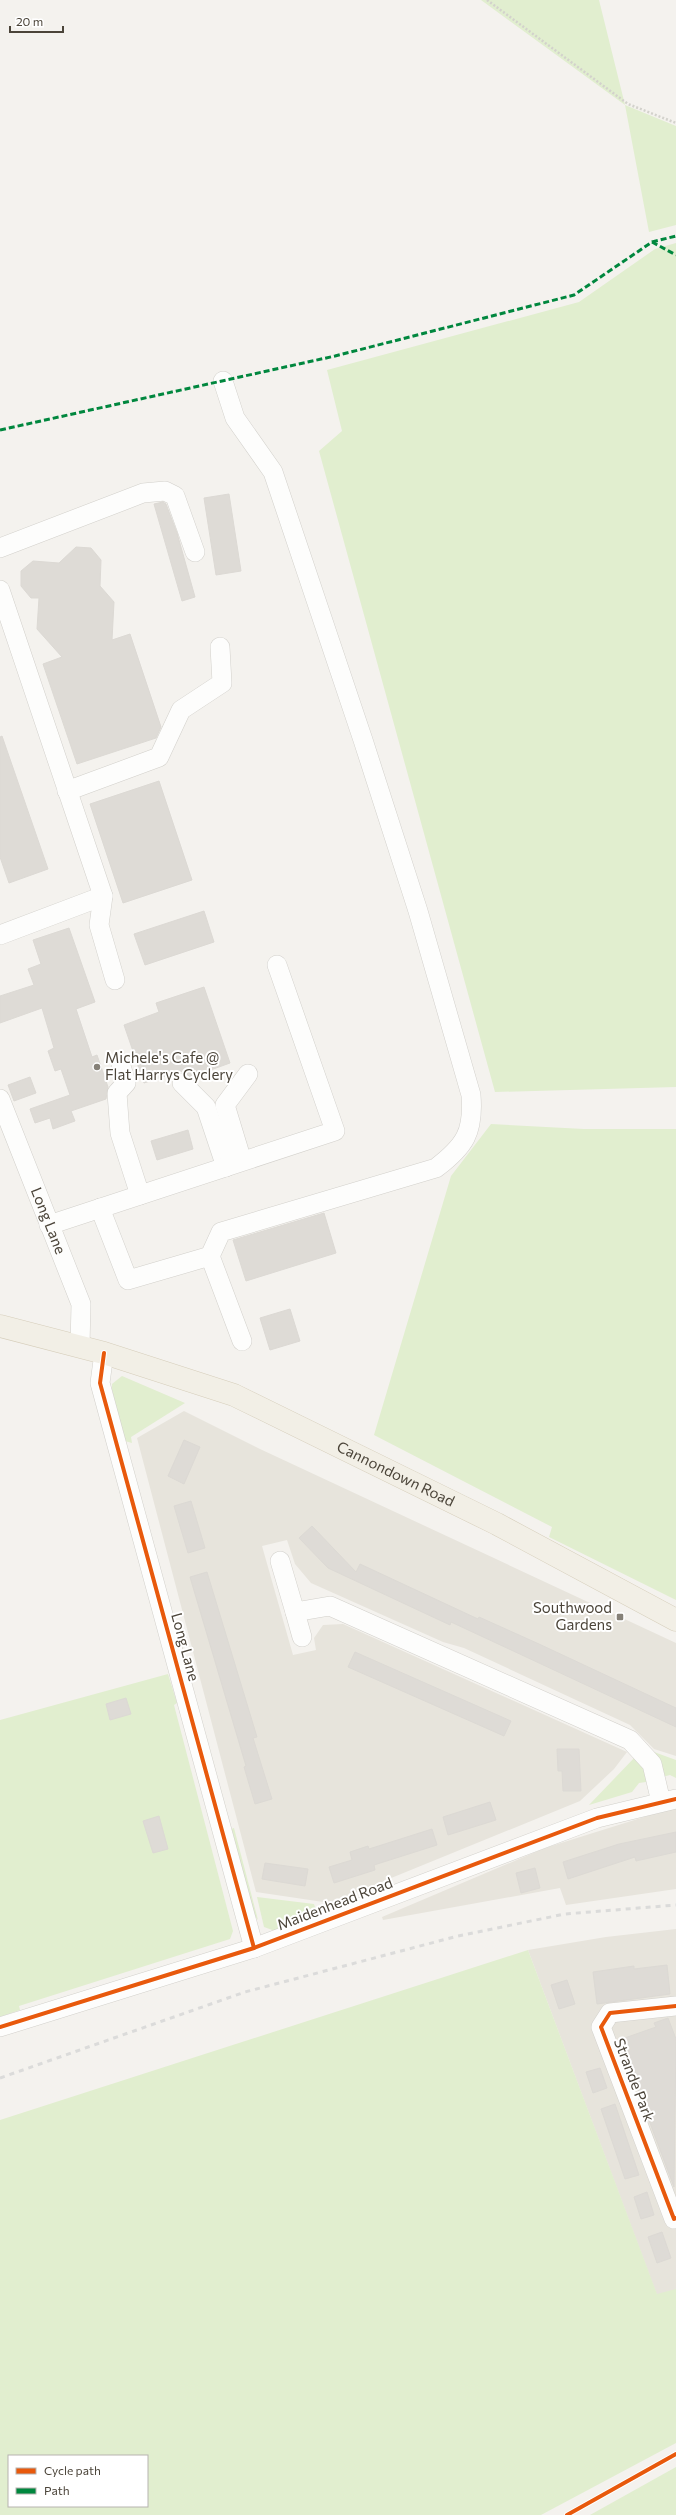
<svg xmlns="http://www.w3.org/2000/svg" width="676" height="2515" font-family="Commissioner,sans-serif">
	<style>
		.residential { fill: #e7e4dc }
		.green { fill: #e1eecf; fill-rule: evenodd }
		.building { fill: #dedbd6; stroke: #dcd9d4 }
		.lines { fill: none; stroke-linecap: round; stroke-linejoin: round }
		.minor-casing { stroke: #d2d0cb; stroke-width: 20 }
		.major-casing { stroke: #d6cebb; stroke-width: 23 }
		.path { stroke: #d3d2cc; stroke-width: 2.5; stroke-dasharray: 2 2; stroke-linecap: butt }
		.minor { stroke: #fdfdfc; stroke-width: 19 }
		.major { stroke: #f2efe6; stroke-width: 22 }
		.rail { stroke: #dbdbda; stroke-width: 3; stroke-dasharray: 5 5; stroke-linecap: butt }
		.quiet { stroke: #00873e; stroke-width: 3; stroke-dasharray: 6 3; stroke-linecap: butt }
		.cycleway-casing { stroke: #fff; stroke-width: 6 }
		.cycleway { stroke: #e8590c; stroke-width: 4 }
		.poi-dot { fill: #868178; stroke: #fff; stroke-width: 1.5 }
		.labels { text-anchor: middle; stroke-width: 4; stroke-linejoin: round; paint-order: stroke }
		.poi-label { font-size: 15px; fill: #4b4439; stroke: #fff; text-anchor: start }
		.street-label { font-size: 15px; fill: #4b4439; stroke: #fff }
	</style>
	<rect width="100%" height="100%" fill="#f4f2ee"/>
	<g class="residential">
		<polygon points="184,1411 260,1449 676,1643 676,1756 654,1749 630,1725 464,1648 443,1642 311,1583 295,1564 287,1540 262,1546 293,1655 316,1650 314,1638 323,1625 343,1624 627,1752 614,1769 580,1801 330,1903 256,1892 137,1438"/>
		<polygon points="676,1807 676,1889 566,1905 560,1888 383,1920 382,1917 545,1848"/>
		<polygon points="676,1929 676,2346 528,1950 606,1937"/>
	</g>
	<g class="green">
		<polygon points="481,0 599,0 625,105 676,126 676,225 649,232 625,105"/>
		<polygon points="676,243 676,1087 495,1092 319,451 342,431 327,370 579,302 655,249"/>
		<polygon points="491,1124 584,1129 676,1129 676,1600 549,1537 552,1527 374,1435 451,1176"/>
		<polygon points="122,1376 185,1403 131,1437 132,1443 125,1441 112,1390 112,1384"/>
		<polygon points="168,1674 177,1703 174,1705 233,1931 230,1939 19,2006 20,2010 0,2017 0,1720"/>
		<polygon points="654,1752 676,1760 676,1778 670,1775 662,1777"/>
		<polygon points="637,1755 645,1768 646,1782 639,1783 632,1792 589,1805"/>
		<polygon points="234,1828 258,1920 252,1913 228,1830"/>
		<polygon points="257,1897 314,1904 318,1917 275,1931 264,1927"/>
		<path d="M528 1950 657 2294 676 2289V2443L541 2515H0V2120ZM9 2456H147V2506H9Z"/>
		<polygon points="676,2467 676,2515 590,2515"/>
	</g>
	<g class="building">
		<polygon points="229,494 241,571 216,575 204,498"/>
		<polygon points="163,502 166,504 177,533 195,597 182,601 154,504"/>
		<polygon points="76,547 91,548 101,560 100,586 114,602 112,640 130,634 161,727 156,738 77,764 43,664 62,657 37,629 39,598 31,598 21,586 21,571 33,561 59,563"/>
		<polygon points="2,736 48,869 9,883 0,857 0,737"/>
		<polygon points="159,781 192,880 123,903 90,804"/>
		<polygon points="204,911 214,942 145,965 134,934"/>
		<polygon points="69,928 95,1002 76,1009 92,1057 97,1055 108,1087 106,1099 71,1111 75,1121 53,1129 50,1118 35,1123 30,1109 70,1095 61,1069 55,1071 48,1051 54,1048 42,1008 0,1023 0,996 34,985 28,969 41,964 33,940"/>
		<polygon points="204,987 230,1063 191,1077 180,1071 144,1083 124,1025 159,1012 156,1003"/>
		<polygon points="30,1077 36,1093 14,1101 8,1085"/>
		<polygon points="188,1130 193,1149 157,1160 151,1141"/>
		<polygon points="324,1213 336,1253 246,1281 233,1240"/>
		<polygon points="290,1309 300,1341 270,1350 260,1318"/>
		<polygon points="184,1440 200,1447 184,1484 168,1476"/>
		<polygon points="191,1501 205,1548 188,1553 174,1506"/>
		<polygon points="312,1526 356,1572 360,1564 478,1619 479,1617 539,1644 676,1708 676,1727 509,1649 451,1622 450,1625 328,1568 299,1538"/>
		<polygon points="207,1572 257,1737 253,1738 272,1799 255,1804 244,1767 246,1766 190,1577"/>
		<polygon points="355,1652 511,1721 504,1736 348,1667"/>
		<polygon points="126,1698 131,1714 110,1720 106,1704"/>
		<polygon points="557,1749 579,1749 581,1791 563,1791 562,1771 558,1771"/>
		<polygon points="490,1802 496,1820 448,1835 443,1817"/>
		<polygon points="159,1816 168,1849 153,1853 143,1821"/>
		<polygon points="432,1829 437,1845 374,1865 375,1870 334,1883 329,1867 352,1860 350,1852 368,1846 369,1849"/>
		<polygon points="676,1832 676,1852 636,1861 635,1857 568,1879 563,1862 619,1844"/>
		<polygon points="265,1863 308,1869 305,1886 262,1879"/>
		<polygon points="535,1868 540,1888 521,1893 516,1873"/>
		<polygon points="667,1965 670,1994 597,2004 593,1972 634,1966 634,1969"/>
		<polygon points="567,1980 575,2004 559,2009 551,1985"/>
		<polygon points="668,2018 676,2039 674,2187 619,2040 656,2027 654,2023"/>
		<polygon points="600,2068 607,2088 593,2093 586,2072"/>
		<polygon points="615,2104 639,2175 625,2179 601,2109"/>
		<polygon points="647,2192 654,2215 641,2219 634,2197"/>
		<polygon points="662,2232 671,2258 657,2263 648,2237"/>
	</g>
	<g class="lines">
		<defs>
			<g id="minor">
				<polyline points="0,548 143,493 165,491 175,496 195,552"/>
				<polyline points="0,590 103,896 0,935"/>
				<polyline points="67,791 159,757 181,710 222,683 220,647"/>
				<polyline points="103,896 99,925 115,980"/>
				<polyline points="121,1066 126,1083 117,1093 120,1133 140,1195"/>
				<polyline points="182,1083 206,1107 226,1167"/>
				<path id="s1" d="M0 1099 81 1304 80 1346"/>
				<polyline points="242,1161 225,1105 248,1074"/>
				<polyline points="100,1208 128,1280 210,1256 242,1341"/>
				<polyline points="49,1225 335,1131 277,965"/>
				<path d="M210 1256 221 1232 436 1168C465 1146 474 1132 471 1095L418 911 363 740 273 472 235 418 223 381"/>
				<polyline points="104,1353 100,1383 254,1948"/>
				<polyline points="280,1561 295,1612 330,1606 630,1740 652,1764 661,1802"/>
				<polyline points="295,1612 302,1637"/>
				<polyline points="676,2006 610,2013 601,2027 674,2219 676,2218"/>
				<polyline points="0,2027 254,1948 597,1818 676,1799"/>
			</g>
			<g id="major">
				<path id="s2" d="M0 1326 104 1353 234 1395 497 1524 676 1620"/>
			</g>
		</defs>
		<use href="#minor" class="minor-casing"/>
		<use href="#major" class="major-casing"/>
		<polyline class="path" points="487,0 628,104 676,123"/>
		<use href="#minor" class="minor"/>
		<use href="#major" class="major"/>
		<polyline class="rail" points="0,2078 245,1992 458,1936 565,1914 676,1905"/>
		<g class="quiet">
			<polyline points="652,242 676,255"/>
			<polyline points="0,430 335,356 574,295 652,242 676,236"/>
		</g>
		<defs>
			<g id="cycleway">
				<polyline points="104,1353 100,1383 254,1948"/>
				<polyline points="676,2006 610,2013 601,2027 674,2219 676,2218"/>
				<polyline points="0,2027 254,1948 597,1818 676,1799"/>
				<polyline points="567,2515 676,2454"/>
			</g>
		</defs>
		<use href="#cycleway" class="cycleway-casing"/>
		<use href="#cycleway" class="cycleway"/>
	</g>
	<g class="poi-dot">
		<circle cx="97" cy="1067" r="4"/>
		<rect x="616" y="1613" width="8" height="8" rx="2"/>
	</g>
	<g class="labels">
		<g class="poi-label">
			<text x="105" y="1063">Michele's Cafe @<tspan x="105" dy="17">Flat Harrys Cyclery</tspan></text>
			<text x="612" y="1613" text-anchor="end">Southwood<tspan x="612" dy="17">Gardens</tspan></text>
		</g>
		<g class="street-label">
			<text dy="5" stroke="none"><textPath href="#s1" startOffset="131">Long Lane</textPath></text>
			<text dy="5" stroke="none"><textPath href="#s2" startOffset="424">Cannondown Road</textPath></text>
			<text transform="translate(185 1647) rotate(75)" y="5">Long Lane</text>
			<text transform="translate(335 1904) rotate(-21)" y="5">Maidenhead Road</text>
			<text transform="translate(634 2080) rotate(69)" y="5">Strande Park</text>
		</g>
	</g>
	<rect x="8" y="2455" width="140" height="52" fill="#ffffff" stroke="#b7b4b0"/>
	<rect x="16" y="2468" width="20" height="6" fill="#e8590c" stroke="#b7b4b0"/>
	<text x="44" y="2475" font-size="12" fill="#4b4439">Cycle path</text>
	<rect x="16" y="2488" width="20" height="6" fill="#00873e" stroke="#b7b4b0"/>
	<text x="44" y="2495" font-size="12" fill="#4b4439">Path</text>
	<path d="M10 26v6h53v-6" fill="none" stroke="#4b4439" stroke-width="2"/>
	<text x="16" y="26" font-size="12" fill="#4b4439" stroke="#ffffff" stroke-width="3" paint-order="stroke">20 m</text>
</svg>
